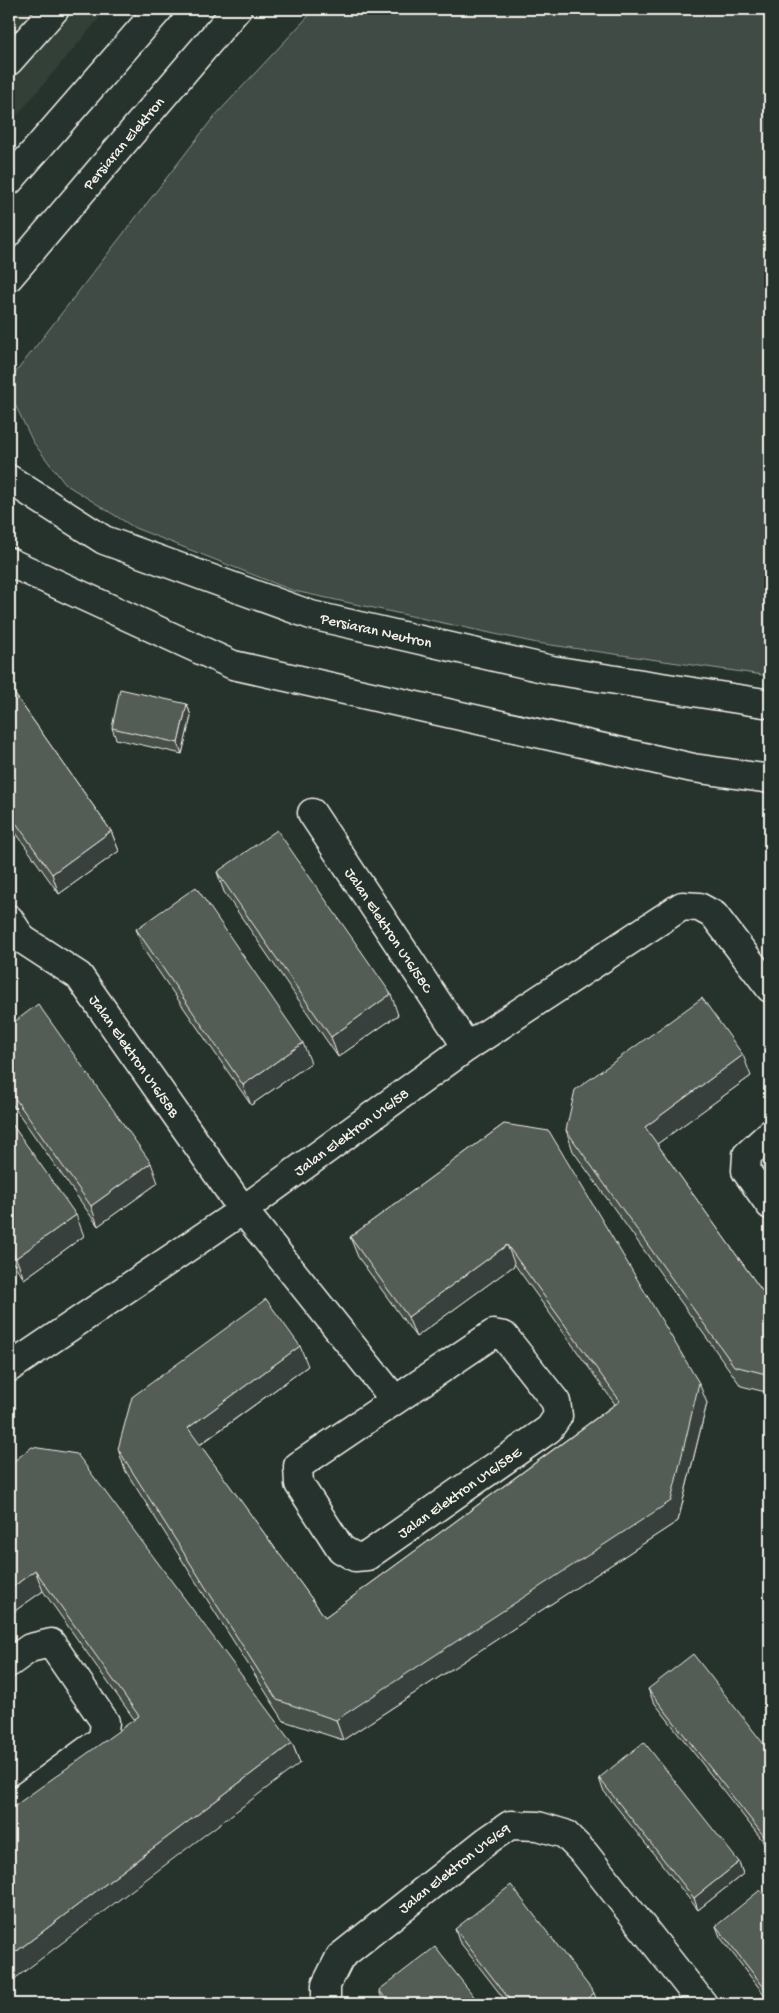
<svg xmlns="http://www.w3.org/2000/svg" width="779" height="2013" font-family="'Gochi Hand',sans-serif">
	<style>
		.built { fill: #333f39 }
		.green { fill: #414b45; stroke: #9a9e96 }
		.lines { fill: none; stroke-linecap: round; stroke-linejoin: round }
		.minor-casing { stroke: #f4f1e8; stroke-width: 31 }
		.tertiary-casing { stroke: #f4f1e8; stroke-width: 31 }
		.secondary-casing { stroke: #f4f1e8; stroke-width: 31 }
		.minor { stroke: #26332d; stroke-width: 28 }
		.tertiary { stroke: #26332d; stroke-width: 28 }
		.secondary { stroke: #26332d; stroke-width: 28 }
		.wall { fill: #474f49; stroke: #f4f1e8 }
		.shaded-wall { fill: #39403c; stroke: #f4f1e8 }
		.building { fill: #525c55; stroke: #f4f1e8 }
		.labels { text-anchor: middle; stroke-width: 4.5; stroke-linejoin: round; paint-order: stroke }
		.street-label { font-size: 15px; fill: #f4f1e8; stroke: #26332d }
	</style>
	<rect width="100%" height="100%" fill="#26332d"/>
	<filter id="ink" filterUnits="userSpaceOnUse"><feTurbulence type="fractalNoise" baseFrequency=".02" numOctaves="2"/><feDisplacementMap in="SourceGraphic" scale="10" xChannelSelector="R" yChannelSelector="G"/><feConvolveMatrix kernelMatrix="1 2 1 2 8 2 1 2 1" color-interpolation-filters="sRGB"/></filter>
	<g filter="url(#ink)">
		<polygon class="built" points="9,9 107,9 9,125"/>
		<polygon class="green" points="315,9 770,9 770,676 537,643 294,591 135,528 65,484 33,442 9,392 9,381 213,118"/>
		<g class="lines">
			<defs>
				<g id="minor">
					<polyline points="9,61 55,9"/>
					<path id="s1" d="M312 813 467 1047"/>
					<path id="s2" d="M9 919 22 939 79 976 243 1210 395 1400"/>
					<polyline points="770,1134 747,1155 746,1171 770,1205"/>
					<polygon points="493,1334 504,1336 556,1402 558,1416 549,1429 367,1556 355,1557 341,1549 299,1484 298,1466"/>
					<path id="s3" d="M9 1368 243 1210 467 1047 682 906 699 907 714 915 770 988"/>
					<polyline points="9,1663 30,1648 51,1643 105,1722 103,1739 9,1808"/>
					<path id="s4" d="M326 2004V1985L340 1957 488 1840 510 1825 538 1826 565 1834 585 1854 703 2004"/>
				</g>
				<g id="tertiary">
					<path id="s5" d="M9 479 104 540 311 615 552 670 770 704"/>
					<polyline points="9,562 233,665 693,768 770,779"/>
				</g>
				<g id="secondary">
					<polyline points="9,181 159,9"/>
					<path id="s6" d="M9 277 237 9"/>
				</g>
			</defs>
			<use href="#minor" class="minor-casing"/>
			<use href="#tertiary" class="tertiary-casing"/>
			<use href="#secondary" class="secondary-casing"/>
			<use href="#minor" class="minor"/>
			<use href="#tertiary" class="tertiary"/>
			<use href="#secondary" class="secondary"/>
		</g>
		<g class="wall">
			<polygon points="9,686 111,831 119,851 59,894 9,823"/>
			<polygon points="187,704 191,716 182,754 116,739 112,728"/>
			<polygon points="217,872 398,1015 338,1057 224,892"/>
			<polygon points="136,929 311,1063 251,1105 143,949"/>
			<polygon points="9,1026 158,1183 98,1226 9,1100"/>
			<polygon points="751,1076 657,1144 770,1302 770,1393 741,1386 573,1151 566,1130"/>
			<polygon points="9,1120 84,1236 24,1279 9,1257"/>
			<polygon points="504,1124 707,1403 678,1521 343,1740 284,1721 125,1470 118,1449 308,1366 200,1445 325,1617 615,1404 515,1265 416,1337 358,1257 350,1237"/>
			<polygon points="9,1465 292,1743 300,1763 134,1719 43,1591 9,1615"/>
			<polygon points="648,1689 770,1752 770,1850 653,1701"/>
			<polygon points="599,1778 739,1862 743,1874 698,1910 603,1790"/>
			<polygon points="770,1902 770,2002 720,1937 716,1926"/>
			<polygon points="455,1929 598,2004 508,2004 459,1941"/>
			<polygon points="379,1990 480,2004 385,2004 383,2002"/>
		</g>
		<g class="shaded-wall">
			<polygon points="187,704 191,716 182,754 178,743"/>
			<polygon points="111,831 119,851 59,894 52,874"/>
			<polygon points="391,994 398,1015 338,1057 331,1037"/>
			<polygon points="303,1043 311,1063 251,1105 243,1085"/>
			<polygon points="743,1055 751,1076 653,1147 645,1127"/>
			<polygon points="151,1163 158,1183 98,1226 91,1206"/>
			<polygon points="76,1215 84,1236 24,1279 16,1258"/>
			<polygon points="507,1245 515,1265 416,1337 408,1317"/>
			<polygon points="300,1346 308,1366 195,1448 188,1428"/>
			<polygon points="699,1383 707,1403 678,1521 343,1740 336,1720"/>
			<polygon points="35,1570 43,1591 9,1615 9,1590"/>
			<polygon points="292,1743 300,1763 9,1983 9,1957"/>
			<polygon points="770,1837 770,1848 767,1840"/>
			<polygon points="739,1862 743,1874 698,1910 694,1898"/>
			<polygon points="594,1993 598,2004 581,2004"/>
		</g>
		<g class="building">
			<polygon points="9,686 111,831 52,874 9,813"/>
			<polygon points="120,689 187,704 178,743 112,728"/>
			<polygon points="277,830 391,994 331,1037 217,872"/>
			<polygon points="196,887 303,1043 243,1085 136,929"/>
			<polygon points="702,998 743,1055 645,1127 770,1302 770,1375 734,1366 566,1130 575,1090"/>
			<polygon points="38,1004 151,1163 91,1206 9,1090 9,1026"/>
			<polygon points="9,1120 76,1215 16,1258 9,1247"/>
			<polygon points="504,1124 549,1131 699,1383 671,1501 336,1720 277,1700 118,1449 132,1397 266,1299 300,1346 188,1428 325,1617 620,1401 507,1245 408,1317 350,1237"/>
			<polygon points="32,1447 77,1454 292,1743 9,1957 9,1810 139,1716 35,1570 9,1590 9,1465"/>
			<polygon points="693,1654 770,1752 770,1837 767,1840 648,1689"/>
			<polygon points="644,1742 739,1862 694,1898 599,1778"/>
			<polygon points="511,1885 594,1993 581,2004 513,2004 455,1929"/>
			<polygon points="760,1890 770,1902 770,1995 716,1926"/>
			<polygon points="435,1947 480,2004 390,2004 379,1990"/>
		</g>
	</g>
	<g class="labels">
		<g class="street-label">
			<text dy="5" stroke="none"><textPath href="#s6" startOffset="176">Persiaran Elektron</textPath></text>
			<text dy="5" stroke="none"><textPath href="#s5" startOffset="400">Persiaran Neutron</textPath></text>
			<text dy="5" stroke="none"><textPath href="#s1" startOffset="140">Jalan Elektron U16/58C</textPath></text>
			<text dy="5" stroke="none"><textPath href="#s2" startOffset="189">Jalan Elektron U16/58B</textPath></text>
			<text dy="5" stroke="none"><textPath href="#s3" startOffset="416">Jalan Elektron U16/58</textPath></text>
			<text transform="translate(459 1492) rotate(-35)" y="5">Jalan Elektron U16/58E</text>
			<text dy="5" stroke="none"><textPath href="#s4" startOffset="195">Jalan Elektron U16/69</textPath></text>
		</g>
	</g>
	<rect width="779" height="2013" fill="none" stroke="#26332d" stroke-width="30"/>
	<rect x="15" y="15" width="749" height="1983" fill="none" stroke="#f4f1e8" stroke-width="2" filter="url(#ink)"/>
</svg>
